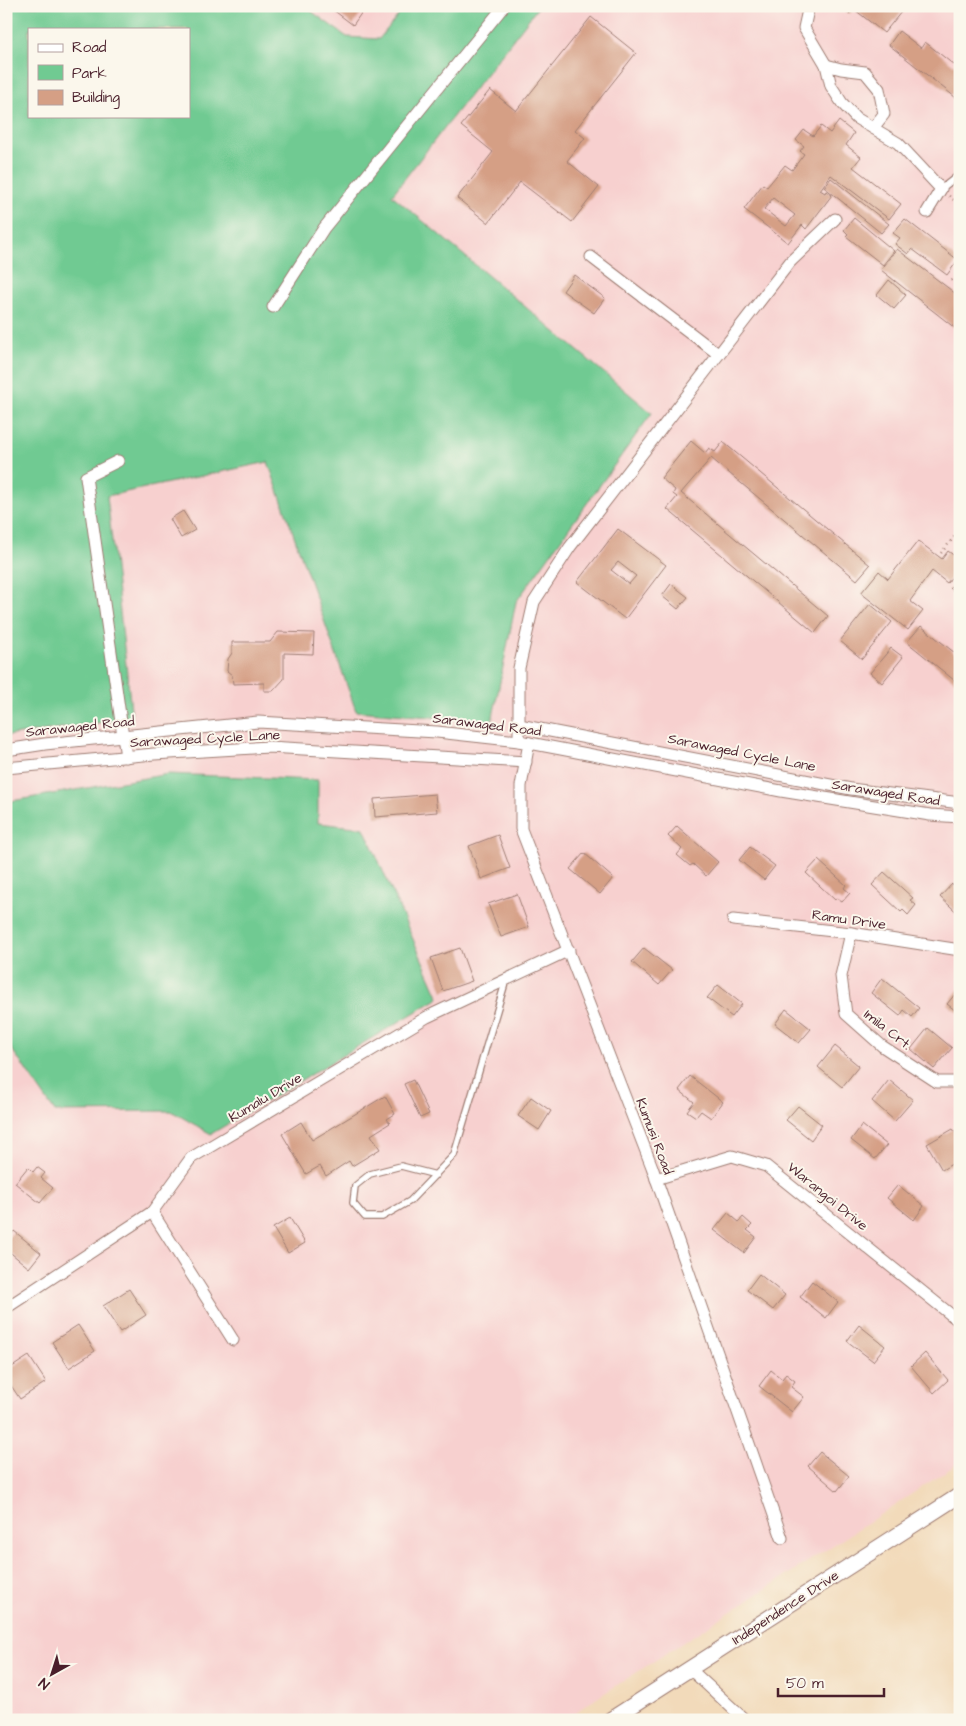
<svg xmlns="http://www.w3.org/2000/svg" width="966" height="1726" font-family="'Architects Daughter',sans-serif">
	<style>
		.built { fill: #f7d0cf; fill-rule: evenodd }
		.green { fill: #70ca92; stroke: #5d745e; fill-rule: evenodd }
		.building { fill: #d59f85; fill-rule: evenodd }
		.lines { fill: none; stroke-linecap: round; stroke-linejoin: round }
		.service-casing { stroke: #9e7c72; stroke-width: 8 }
		.minor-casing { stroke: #9e7c72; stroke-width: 13 }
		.secondary-casing { stroke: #9e7c72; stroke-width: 17 }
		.path { stroke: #9e7c72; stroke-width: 2.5; stroke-dasharray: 1 4; stroke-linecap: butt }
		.service { stroke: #fff; stroke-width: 5.5 }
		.minor { stroke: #fff; stroke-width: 11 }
		.secondary { stroke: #fff; stroke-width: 15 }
		.labels { text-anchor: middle; stroke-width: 4; stroke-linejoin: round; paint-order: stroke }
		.street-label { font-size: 14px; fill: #4a1f2b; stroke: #fbf7ec }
	</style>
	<rect width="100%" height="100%" fill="#fbf7ec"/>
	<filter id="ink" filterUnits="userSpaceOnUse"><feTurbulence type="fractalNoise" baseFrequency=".02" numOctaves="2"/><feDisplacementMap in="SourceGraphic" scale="10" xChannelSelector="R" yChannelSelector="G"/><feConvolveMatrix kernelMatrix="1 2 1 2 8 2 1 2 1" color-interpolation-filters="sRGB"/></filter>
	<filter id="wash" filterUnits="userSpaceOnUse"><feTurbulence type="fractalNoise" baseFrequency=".0096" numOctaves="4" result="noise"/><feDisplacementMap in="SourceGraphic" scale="20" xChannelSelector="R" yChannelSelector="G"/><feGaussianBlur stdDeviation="1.12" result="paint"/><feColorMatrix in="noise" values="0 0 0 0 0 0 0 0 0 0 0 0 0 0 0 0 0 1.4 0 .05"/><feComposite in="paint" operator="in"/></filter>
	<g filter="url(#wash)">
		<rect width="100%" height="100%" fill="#f2daba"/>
		<path class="built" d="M6 6H960V1462L863 1526 563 1720H6ZM29 29H189V116H29Z"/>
		<g class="green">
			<path d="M6 6H304L347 37 379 39 406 6H539L392 195 652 413 516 602 492 722 356 711 268 462 107 496 132 718 6 736ZM29 29H189V116H29Z"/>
			<polygon points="168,774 318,780 318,823 364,828 439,998 211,1134 171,1111 55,1112 6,1041 6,802"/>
		</g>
		<g id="blocks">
			<g class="building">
				<polygon points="328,6 355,6 362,12 353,25"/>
				<polygon points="839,6 906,6 884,33 854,9 849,14"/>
				<polygon points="591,17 636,53 575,130 585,138 567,161 599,187 572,222 520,182 488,223 457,198 493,152 461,126 490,90 516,111"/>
				<polygon points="899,31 921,48 925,42 954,65 960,57 960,101 889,45"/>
				<path d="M839 121 854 133 846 145 861 157 853 167 901 204 889 219 831 175 820 190 825 193 826 191 832 195 806 229 802 225 788 243 744 209 763 184 767 187 785 165 792 170 804 154 800 151 804 146 796 140 804 130 813 136 821 126 830 133ZM773 198 795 215 786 226 764 209Z"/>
				<polygon points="831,178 889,224 881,233 824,187"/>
				<polygon points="854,218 894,251 883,265 846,236 848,234 844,230"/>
				<polygon points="905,219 958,260 947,275 912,249 908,254 895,244 900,238 893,233"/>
				<polygon points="897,249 960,297 960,332 881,270"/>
				<polygon points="574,275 605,298 594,313 563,291"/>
				<polygon points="889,280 906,295 894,309 877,295"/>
				<polygon points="691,441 705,453 709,448 715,452 723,442 870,565 857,580 711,458 681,493 828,616 815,633 667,509 677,497 673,494 675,490 661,478"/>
				<polygon points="183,511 195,530 181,538 170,519"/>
				<path d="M618 529 666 565 625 619 577 582ZM618 562 636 576 629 584 611 570Z"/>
				<polygon points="918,541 942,559 948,551 960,560 960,567 947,583 932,571 910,601 923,611 908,630 861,593 879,571 888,579"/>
				<polygon points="960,576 960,596 950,588"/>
				<polygon points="671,584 688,597 678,609 662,596"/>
				<polygon points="870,604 892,622 862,659 840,641"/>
				<polygon points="921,626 960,657 960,685 907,642"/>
				<polygon points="278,632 314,633 313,654 284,653 284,679 273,691 264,691 264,683 233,684 232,675 227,671 228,659 232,653 232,642 270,642"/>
				<polygon points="891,648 903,657 882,683 870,673"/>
				<polygon points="435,794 437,812 375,817 374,799"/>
				<polygon points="677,826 718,862 706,876 693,864 690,866 677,855 682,849 668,836"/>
				<polygon points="498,835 510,868 481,879 469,846"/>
				<polygon points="750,847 775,866 764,880 739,860"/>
				<polygon points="584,853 613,878 600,894 570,869"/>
				<polygon points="818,860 846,885 844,888 850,893 842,902 836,898 835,900 806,873"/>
				<polygon points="884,872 913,898 910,900 916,905 908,915 903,910 901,912 872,885"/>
				<polygon points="952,884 960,891 960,915 940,897"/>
				<polygon points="517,894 529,927 501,937 488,904"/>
				<polygon points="460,948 472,981 443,991 431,958"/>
				<polygon points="644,948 672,970 659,985 632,962"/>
				<polygon points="882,978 919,1008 912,1017 904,1010 900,1016 871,993"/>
				<polygon points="718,985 742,1004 732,1017 707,998"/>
				<polygon points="960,988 960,1014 947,1004"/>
				<polygon points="786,1009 811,1029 799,1043 775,1024"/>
				<polygon points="928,1028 952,1048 934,1069 911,1049"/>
				<polygon points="835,1046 859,1066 842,1087 818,1067"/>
				<polygon points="690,1076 723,1102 711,1118 701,1111 696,1117 687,1111 694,1102 679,1090"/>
				<polygon points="413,1080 429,1114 420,1118 404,1084"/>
				<polygon points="889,1080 913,1100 895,1121 872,1101"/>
				<polygon points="385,1096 395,1114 387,1119 390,1123 371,1135 380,1149 352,1166 349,1161 326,1176 320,1166 306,1174 282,1134 301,1122 312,1140"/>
				<polygon points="531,1097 551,1111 539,1130 518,1116"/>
				<polygon points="798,1106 822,1125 811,1140 786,1120"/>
				<polygon points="862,1125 887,1145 875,1159 851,1140"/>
				<polygon points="953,1129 960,1139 960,1159 942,1170 927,1144"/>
				<polygon points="28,1167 33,1172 37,1167 45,1173 41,1178 53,1188 40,1203 15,1183"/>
				<polygon points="898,1185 924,1206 914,1220 887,1198"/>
				<polygon points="728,1213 739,1222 743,1217 752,1225 747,1230 756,1237 744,1253 714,1230"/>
				<polygon points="290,1218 305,1243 288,1253 273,1228"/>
				<polygon points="14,1231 41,1253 29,1268 6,1249 6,1240"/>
				<polygon points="759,1274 785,1295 773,1310 747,1290"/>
				<polygon points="812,1281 838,1302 826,1318 800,1297"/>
				<polygon points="129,1289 146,1315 120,1332 103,1306"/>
				<polygon points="78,1325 95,1351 69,1368 52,1342"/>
				<polygon points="859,1325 885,1346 873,1361 847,1341"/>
				<polygon points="925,1353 948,1380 934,1393 911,1366"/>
				<polygon points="29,1356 46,1382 20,1399 6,1378 6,1371"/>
				<polygon points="771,1370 782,1379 786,1374 795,1381 791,1387 804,1397 792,1412 759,1386"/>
				<polygon points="820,1452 849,1476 837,1491 808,1466"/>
			</g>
		</g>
	</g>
	<g filter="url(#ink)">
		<use href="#blocks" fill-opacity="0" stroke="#9e7c72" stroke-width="1"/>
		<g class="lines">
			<defs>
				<g id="service">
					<polyline points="941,189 960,174"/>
					<polyline points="436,1175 401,1166 370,1174 355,1186 353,1203 365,1217 382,1217 410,1201 454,1155 506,980"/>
				</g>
				<g id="minor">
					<polyline points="810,6 808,10 804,28 826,65 831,86 842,103 856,118 898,143 941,189 927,212"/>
					<polyline points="826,65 841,69 865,72 879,89 884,114 873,128"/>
					<polyline points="591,257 718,354"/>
					<polyline points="273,307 324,228 504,6"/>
					<polyline points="118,461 86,477 126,757"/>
					<polyline points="519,725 851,789 960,803"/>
					<polyline points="519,741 519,668 534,602 570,547 790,262 835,219"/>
					<polyline points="529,743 521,786 521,829 652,1167 782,1538"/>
					<polyline points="6,750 45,744 258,722 437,732 519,741 781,791 930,815 960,817"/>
					<polyline points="6,768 154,754 269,747 526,762"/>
					<polyline points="733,920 851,933 960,950"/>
					<polyline points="851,933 841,976 846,1014 882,1046 937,1082 960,1082"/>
					<polyline points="656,1179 732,1156 766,1166 960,1322"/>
					<polyline points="152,1212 233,1340"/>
					<polyline points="6,1308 152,1212 191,1158 427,1017 569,950"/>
					<polyline points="689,1668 745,1720"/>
				</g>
				<polyline id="secondary" points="610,1720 960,1495"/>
			</defs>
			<use href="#service" class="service-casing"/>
			<use href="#minor" class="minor-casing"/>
			<use href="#secondary" class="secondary-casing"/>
			<g class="path">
				<polyline points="949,196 960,205"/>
				<polyline points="951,280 960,287"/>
				<polyline points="941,553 960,530"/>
			</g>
			<use href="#service" class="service"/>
			<use href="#minor" class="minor"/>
			<use href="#secondary" class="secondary"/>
		</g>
	</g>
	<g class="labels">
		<g class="street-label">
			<text transform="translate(487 724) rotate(7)" y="5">Sarawaged Road</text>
			<text transform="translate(80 726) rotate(-6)" y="5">Sarawaged Road</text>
			<text transform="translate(205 738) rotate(-3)" y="5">Sarawaged Cycle Lane</text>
			<text transform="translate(742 752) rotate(11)" y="5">Sarawaged Cycle Lane</text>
			<text transform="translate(886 792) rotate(9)" y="5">Sarawaged Road</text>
			<text transform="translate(849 919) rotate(8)" y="5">Ramu Drive</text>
			<text transform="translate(888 1029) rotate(38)" y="5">Imila Crt.</text>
			<text transform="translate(265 1097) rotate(-31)" y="5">Kumalu Drive</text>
			<text transform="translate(655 1136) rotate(69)" y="5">Kumusi Road</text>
			<text transform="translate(828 1196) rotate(39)" y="5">Warangoi Drive</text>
			<text transform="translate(785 1607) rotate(-33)" y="5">Independence Drive</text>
		</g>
	</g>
	<rect width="966" height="1726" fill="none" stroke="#fbf7ec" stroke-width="25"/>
	<rect x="28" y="28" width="162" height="90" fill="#fbf7ec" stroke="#b4a19f"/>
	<rect x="38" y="44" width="25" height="8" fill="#ffffff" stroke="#b4a19f"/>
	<text x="72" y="52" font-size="15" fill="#4a1f2b">Road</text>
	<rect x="38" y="65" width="25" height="15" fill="#70ca92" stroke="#b4a19f"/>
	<text x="72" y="78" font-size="15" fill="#4a1f2b">Park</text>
	<rect x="38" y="90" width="25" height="15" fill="#d59f85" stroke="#b4a19f"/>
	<text x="72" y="102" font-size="15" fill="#4a1f2b">Building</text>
	<g transform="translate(52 1674) rotate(219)" stroke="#fbf7ec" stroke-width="4" paint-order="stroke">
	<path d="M0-4L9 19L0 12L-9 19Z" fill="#4a1f2b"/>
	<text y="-8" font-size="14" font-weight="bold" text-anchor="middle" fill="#4a1f2b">N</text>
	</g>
	<path d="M778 1688v8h106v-8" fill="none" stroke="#4a1f2b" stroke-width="2.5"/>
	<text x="786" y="1688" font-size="15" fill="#4a1f2b" stroke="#fbf7ec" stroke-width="4" paint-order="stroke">50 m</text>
</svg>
